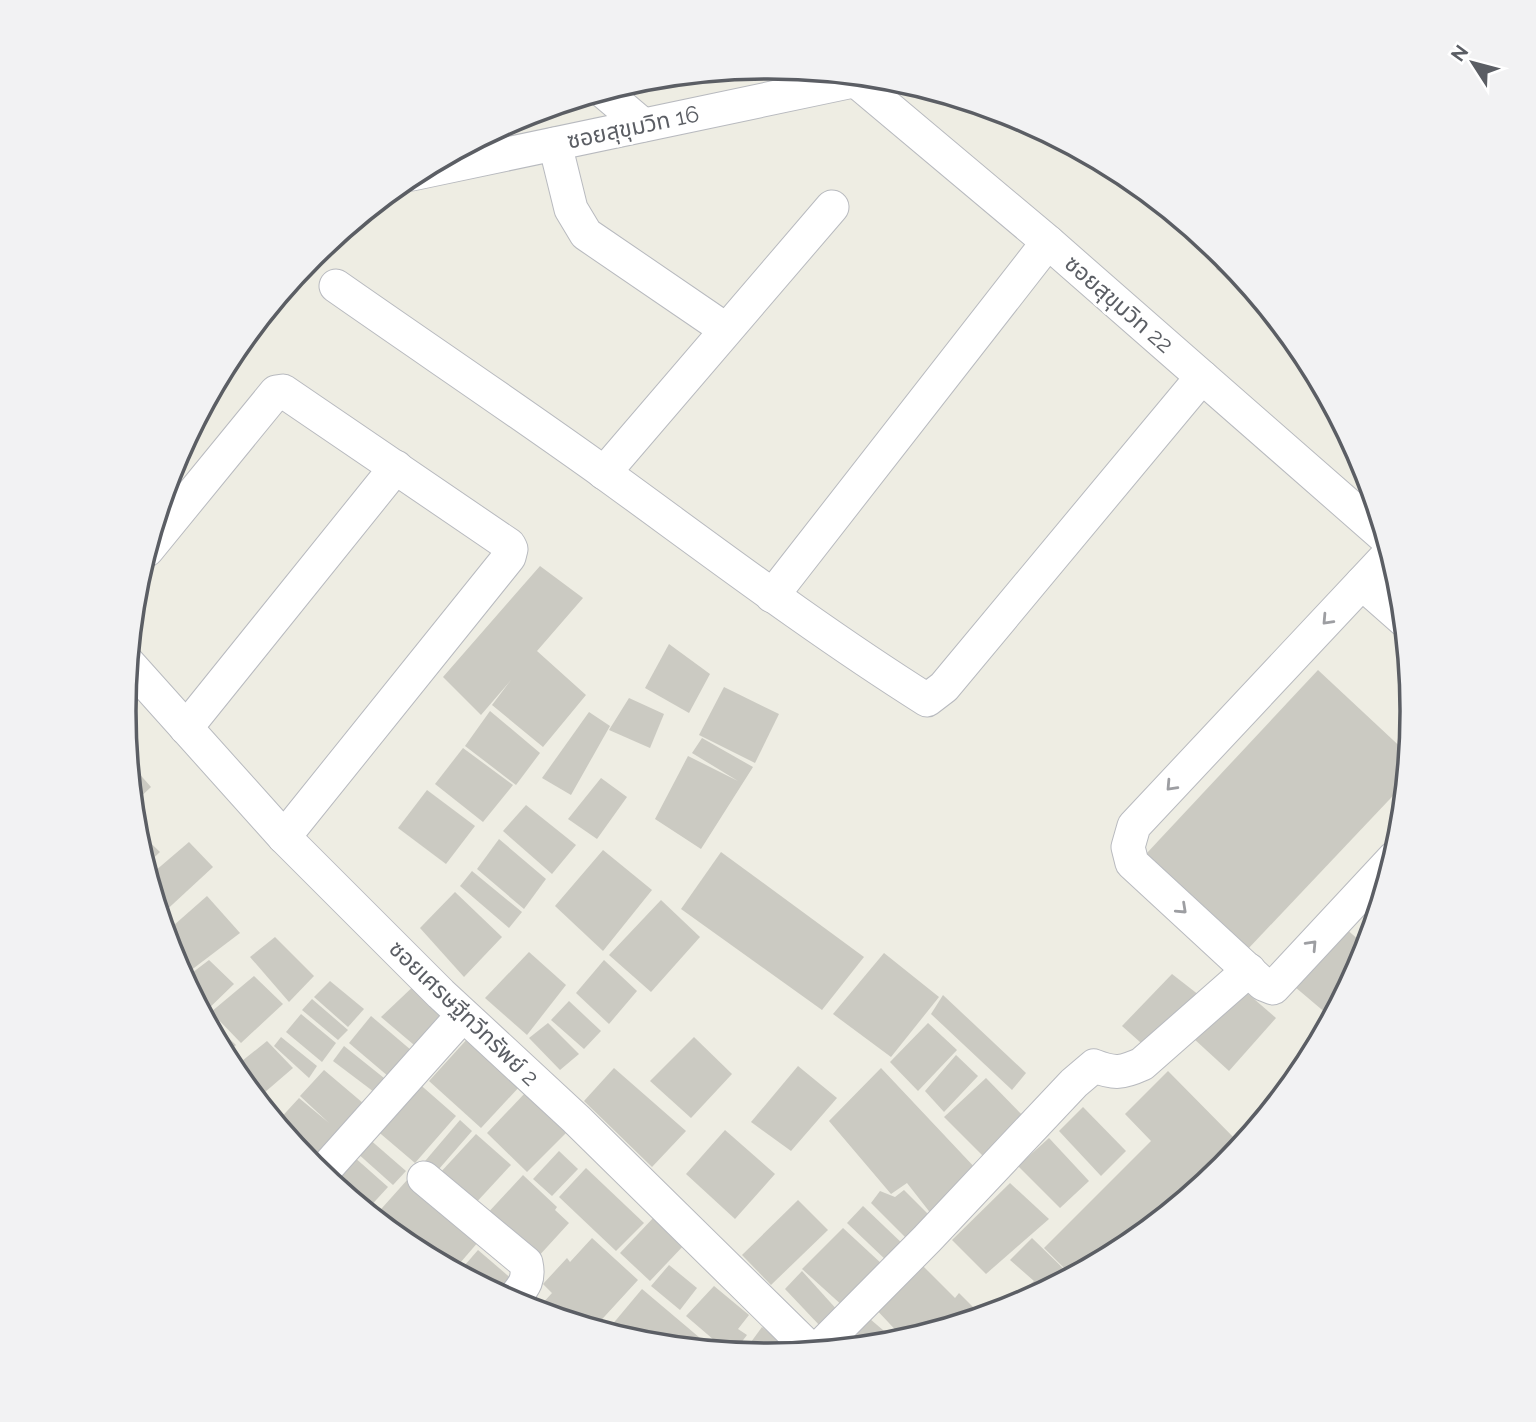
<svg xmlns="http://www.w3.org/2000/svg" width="1536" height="1422" font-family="Raleway,'Noto Sans Thai',sans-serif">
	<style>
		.building { fill: #cbcac2 }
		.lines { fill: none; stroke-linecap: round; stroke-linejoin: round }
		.minor-casing { stroke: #b8babf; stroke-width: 35 }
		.minor { stroke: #fff; stroke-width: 33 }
		.oneway { stroke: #9d9ea2 }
		.labels { text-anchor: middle; stroke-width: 6; stroke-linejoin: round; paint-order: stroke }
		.street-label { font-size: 23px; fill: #5b5e64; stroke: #fff }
		.rim { fill: none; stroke: #5b5e64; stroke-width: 3.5 }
	</style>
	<rect width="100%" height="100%" fill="#eeede3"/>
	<g class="building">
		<polygon points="1226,259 1257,295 1256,296 1216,269"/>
		<polygon points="540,566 583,598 537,651 586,695 543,747 492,705 511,680 481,715 443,677"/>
		<polygon points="669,644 710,674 689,713 645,688"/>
		<polygon points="1318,670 1408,754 1406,782 1247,950 1146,854"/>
		<polygon points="724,687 779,714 755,763 699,735"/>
		<polygon points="629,698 664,714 650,748 609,730"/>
		<polygon points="490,711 540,753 516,785 465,746"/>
		<polygon points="589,712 610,726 571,795 542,778"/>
		<polygon points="702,738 753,767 701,849 655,819 688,756 738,781 692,753"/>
		<polygon points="463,748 513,785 483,822 435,784"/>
		<polygon points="129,762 151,787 133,804"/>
		<polygon points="601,778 627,797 597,839 568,819"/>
		<polygon points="427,790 475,826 446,864 398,828"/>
		<polygon points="526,805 576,845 552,874 503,831"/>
		<polygon points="138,831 160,852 145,866 136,836"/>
		<polygon points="499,839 546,879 524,909 477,869"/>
		<polygon points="189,842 213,867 160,916 148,877"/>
		<polygon points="603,850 652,890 603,951 555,906"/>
		<polygon points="721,852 864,957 822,1010 681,909"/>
		<polygon points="472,871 522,912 509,928 460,886"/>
		<polygon points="455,892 502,937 464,977 420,928"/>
		<polygon points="207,896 240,933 190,971 168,943 165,933"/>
		<polygon points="661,900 700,937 651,992 609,955"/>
		<polygon points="1345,928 1367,947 1363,958 1345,991 1327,1014 1295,987"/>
		<polygon points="275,937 314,976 289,1002 250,957"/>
		<polygon points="529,952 566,985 527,1035 485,998"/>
		<polygon points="884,953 939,997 891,1057 833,1014"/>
		<polygon points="209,960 234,984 203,1014 236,1045 225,1055 184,979"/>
		<polygon points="604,960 637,991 609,1024 576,993"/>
		<polygon points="1172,974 1204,999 1149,1050 1122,1026"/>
		<polygon points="254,976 283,1004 241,1043 211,1012"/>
		<polygon points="330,981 364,1009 348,1027 314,997"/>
		<polygon points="419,981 451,1012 420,1050 381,1017"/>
		<polygon points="1239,986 1276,1018 1229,1071 1193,1038"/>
		<polygon points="943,995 1026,1073 1012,1090 931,1014"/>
		<polygon points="312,999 348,1030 338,1040 302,1010"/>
		<polygon points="569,1001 601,1031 584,1049 551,1020"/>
		<polygon points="301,1014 336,1043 322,1062 286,1032"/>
		<polygon points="371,1016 418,1056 395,1082 349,1043"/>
		<polygon points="548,1023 579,1054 560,1070 529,1038"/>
		<polygon points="928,1023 957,1050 918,1091 890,1062"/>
		<polygon points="281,1037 317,1066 309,1078 274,1046"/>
		<polygon points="469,1037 521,1085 481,1128 429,1081"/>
		<polygon points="694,1037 732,1074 691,1118 650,1081"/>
		<polygon points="267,1041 293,1068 257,1099 232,1069"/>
		<polygon points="344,1046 394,1086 382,1098 333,1061"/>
		<polygon points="956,1055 978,1076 944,1112 925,1091"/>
		<polygon points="1303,1057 1308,1061 1284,1093 1276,1086"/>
		<polygon points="798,1066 837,1098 791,1151 751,1122"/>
		<polygon points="614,1068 686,1131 652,1167 584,1101"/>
		<polygon points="881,1068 978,1171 932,1215 907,1183 891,1194 829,1121"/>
		<polygon points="324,1070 370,1109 313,1164 276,1123 299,1098 329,1123 300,1096"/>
		<polygon points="1168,1071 1241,1145 1207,1181 1126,1247 1072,1276 1044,1248 1151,1141 1125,1114"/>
		<polygon points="986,1078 1029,1122 989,1162 944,1117"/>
		<polygon points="416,1081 456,1116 415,1163 375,1129"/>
		<polygon points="526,1092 567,1132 527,1172 487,1133"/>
		<polygon points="1083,1107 1126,1151 1101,1176 1059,1131"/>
		<polygon points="460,1120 472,1131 432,1177 420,1167"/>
		<polygon points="725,1130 775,1174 735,1219 686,1174"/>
		<polygon points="476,1134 511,1165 473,1206 439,1174"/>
		<polygon points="368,1138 406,1171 393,1185 356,1152"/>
		<polygon points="1049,1138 1089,1181 1060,1208 1018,1166"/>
		<polygon points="559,1151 578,1169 552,1196 533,1179"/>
		<polygon points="353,1156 388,1187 366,1211 330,1182"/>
		<polygon points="586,1168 644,1223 616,1251 559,1197"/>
		<polygon points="523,1175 557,1207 555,1210 569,1223 537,1258 484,1217"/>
		<polygon points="408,1179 479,1241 454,1270 410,1247 374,1217"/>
		<polygon points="1010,1183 1049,1219 986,1274 952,1240"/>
		<polygon points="904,1190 933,1219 910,1242 871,1203 880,1191 895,1197"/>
		<polygon points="798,1200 828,1230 771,1285 742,1255"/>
		<polygon points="863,1206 906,1247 888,1262 847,1223"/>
		<polygon points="656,1215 686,1243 650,1281 620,1253"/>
		<polygon points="843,1228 883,1265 844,1307 802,1269"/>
		<polygon points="592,1238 638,1280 594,1328 525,1307 533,1297 541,1305 552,1293 543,1284 567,1258 570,1262"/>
		<polygon points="1032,1238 1069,1274 1062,1281 1019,1304 1014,1298 1034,1281 1010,1260"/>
		<polygon points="478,1250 513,1280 501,1295 458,1273"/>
		<polygon points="917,1260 955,1298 959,1293 982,1316 905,1340 872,1305"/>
		<polygon points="669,1265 697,1288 680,1310 651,1286"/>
		<polygon points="802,1271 839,1312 822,1328 785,1289"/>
		<polygon points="714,1286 749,1315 738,1329 747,1335 734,1352 728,1352 686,1316"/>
		<polygon points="642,1289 700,1338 692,1348 642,1343 606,1332"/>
		<polygon points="870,1319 897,1342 844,1348"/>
		<polygon points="762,1327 793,1353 768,1355 743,1353"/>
	</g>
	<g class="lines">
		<defs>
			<g id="minor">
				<polyline points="848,74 1048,242 1386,538"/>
				<polyline points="603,91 643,125"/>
				<polyline points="555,144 571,209 586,234 725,329"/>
				<polyline points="412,174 872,77"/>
				<path d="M336 286C426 349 517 410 606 474 712 551 816 630 927 700L944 687 1202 377"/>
				<polyline points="604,473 832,207"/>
				<polyline points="147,550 276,392 283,391 509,545 511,549 509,557 284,837"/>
				<polyline points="1390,553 1134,826 1128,847 1132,863 1263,984 1273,988 1394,858"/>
				<polyline points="1362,583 1404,620"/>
				<polyline points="772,596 1048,242"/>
				<polyline points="128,663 284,837 441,994 576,1119 812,1351"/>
				<polyline points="186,728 396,467"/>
				<polyline points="321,1174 463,1015"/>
				<path d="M424 1178 526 1263C530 1281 523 1287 512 1301"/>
				<path d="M816 1351 927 1239 1074 1083 1094 1066C1115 1074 1122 1073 1142 1064L1249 970"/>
			</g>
		</defs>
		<use href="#minor" class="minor-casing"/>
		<use href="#minor" class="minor"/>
	</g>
	<defs><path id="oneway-chevron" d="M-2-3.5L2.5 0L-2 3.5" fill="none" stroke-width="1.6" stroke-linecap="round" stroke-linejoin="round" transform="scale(1.75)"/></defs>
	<g class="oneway">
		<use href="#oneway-chevron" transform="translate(1327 620) rotate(133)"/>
		<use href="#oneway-chevron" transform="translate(1171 786) rotate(133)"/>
		<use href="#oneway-chevron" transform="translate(1182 909) rotate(43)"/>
		<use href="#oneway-chevron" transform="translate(1312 945) rotate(-47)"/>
	</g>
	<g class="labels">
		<g class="street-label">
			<text transform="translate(633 127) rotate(-12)" y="8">ซอยสุขุมวิท 16</text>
			<text transform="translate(1119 304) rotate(41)" y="8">ซอยสุขุมวิท 22</text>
			<text transform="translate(464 1013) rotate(44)" y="8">ซอยเศรษฐีทวีทรัพย์ 2</text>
		</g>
	</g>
	<path d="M0 0H1536V1422H0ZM136 711a632 632 0 1 1 1264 0a632 632 0 1 1-1264 0Z" fill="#f2f2f3" fill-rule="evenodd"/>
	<path class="rim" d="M136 711a632 632 0 1 1 1264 0a632 632 0 1 1-1264 0Z"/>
	<g transform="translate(1473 63) rotate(306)" stroke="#ffffff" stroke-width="5" paint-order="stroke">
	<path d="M0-5L12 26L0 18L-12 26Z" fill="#5b5e64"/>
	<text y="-10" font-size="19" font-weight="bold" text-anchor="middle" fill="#5b5e64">N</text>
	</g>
</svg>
